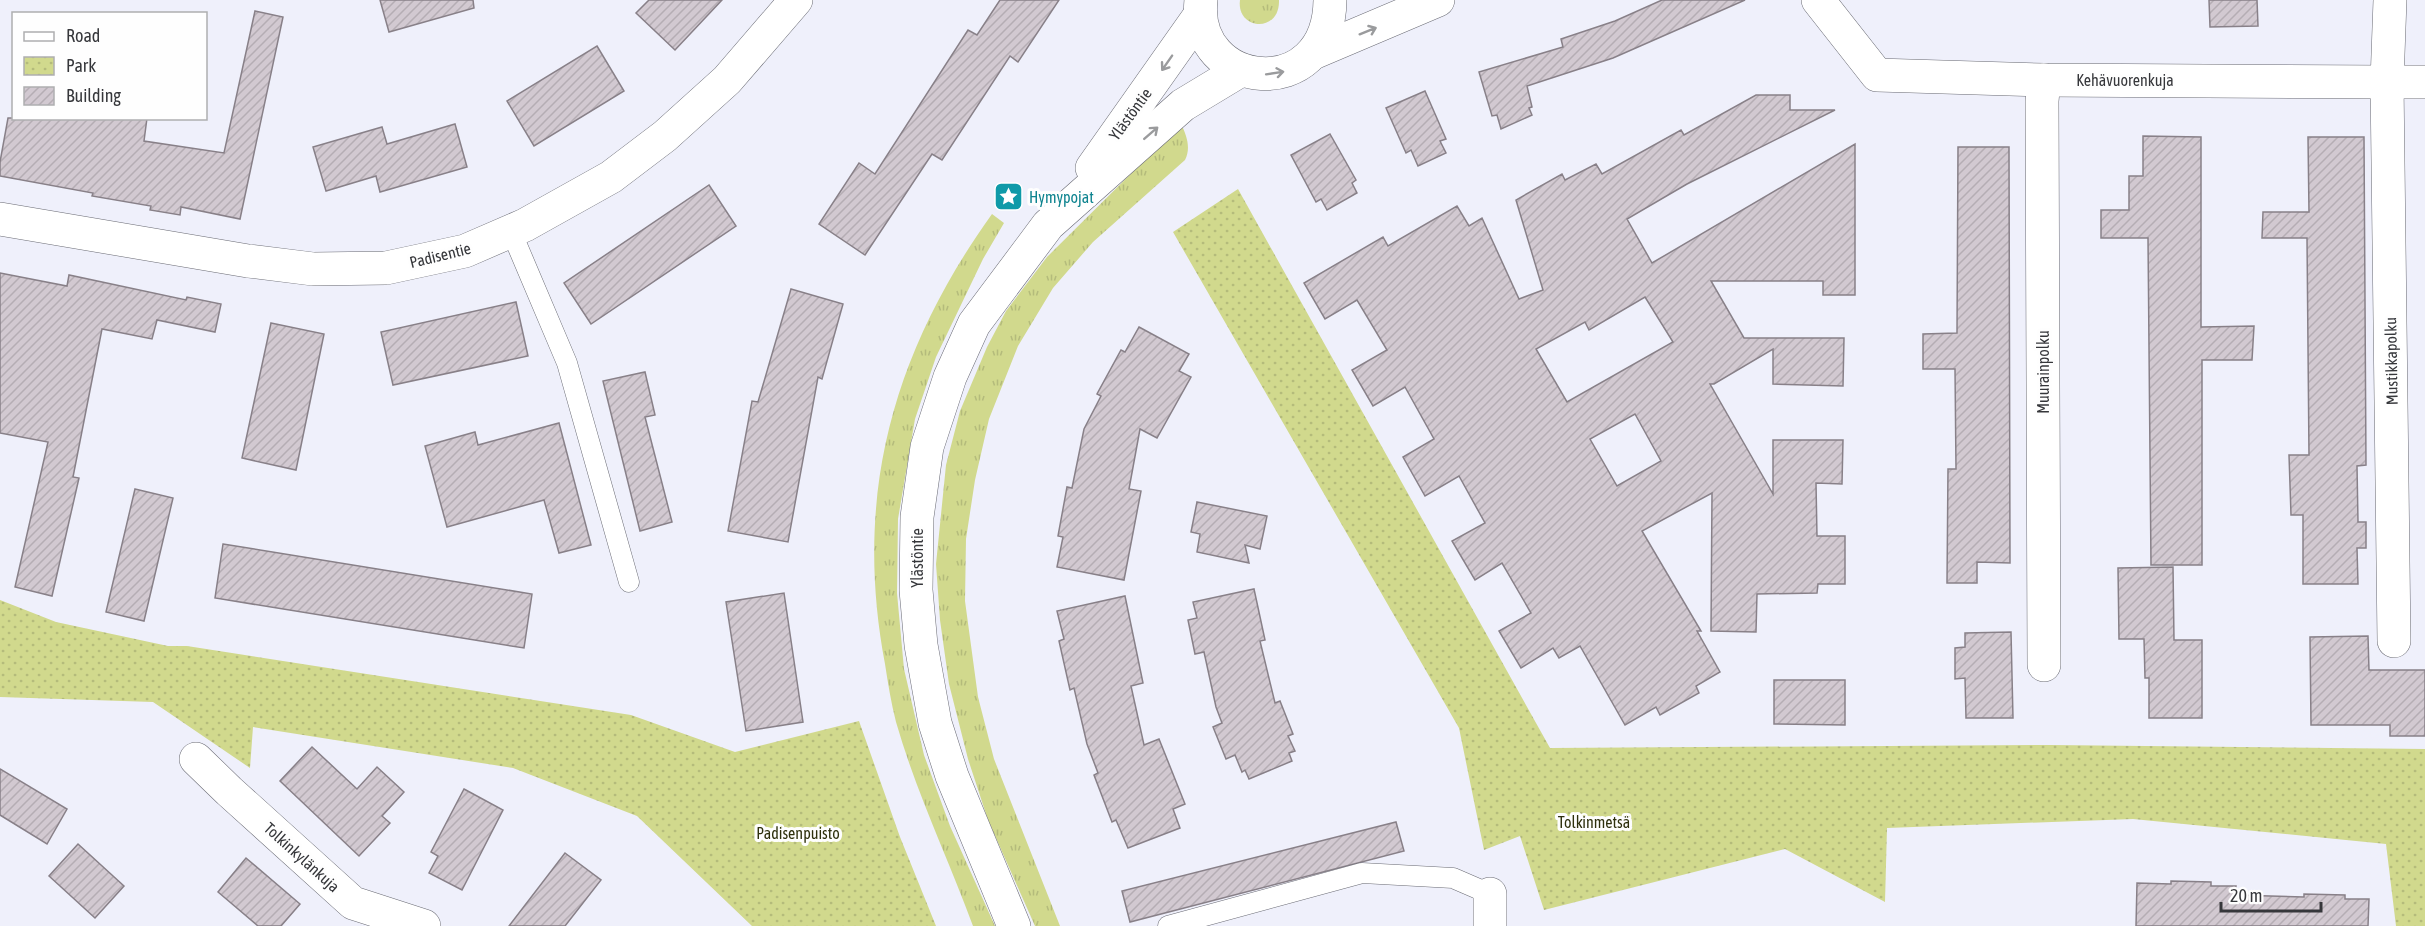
<svg xmlns="http://www.w3.org/2000/svg" width="2425" height="926" font-family="'Asap Condensed',sans-serif">
	<style>
		.grass { fill: url(#grass-tufts) }
		.park { fill: url(#park-dots) }
		.building { fill: url(#building-hatch); stroke: #888088; stroke-width: 1.5; fill-rule: evenodd }
		.lines { fill: none; stroke-linecap: round; stroke-linejoin: round }
		.lane-casing { stroke: #6a6b74; stroke-width: 21 }
		.street-casing { stroke: #6a6b74; stroke-width: 34 }
		.secondary-casing { stroke: #6a6b74; stroke-width: 34 }
		.lane { stroke: #fff; stroke-width: 20 }
		.street { stroke: #fff; stroke-width: 33 }
		.secondary { stroke: #fff; stroke-width: 33 }
		.oneway { stroke: #9a9b9d }
		.labels { text-anchor: middle; stroke-width: 6; stroke-linejoin: round; paint-order: stroke }
		.street-label { font-size: 16px; fill: #36373b; stroke: #fefefe }
		.culture-label { font-size: 16px; fill: #0d838f; stroke: #fefefe; text-anchor: start }
		.park-label { font-size: 16px; fill: #2e300d; stroke: #fefefe }
	</style>
	<defs>
		<pattern id="grass-tufts" width="24" height="20" patternUnits="userSpaceOnUse" patternTransform="scale(1.5)"><rect width="24" height="20" fill="#d1d98d"/><path d="M3 7l-1-3M5 7V3M7 7l1-3M15 17l-1-3M17 17v-4M19 17l1-3" fill="none" stroke="#b4bb7b"/></pattern>
		<pattern id="park-dots" width="8" height="8" patternUnits="userSpaceOnUse" patternTransform="scale(1.5)"><rect width="8" height="8" fill="#d1d98d"/><path d="M2 2h.1M6 6h.1" fill="none" stroke="#b4bb7b" stroke-width="1.8" stroke-linecap="round"/></pattern>
		<pattern id="building-hatch" width="6" height="6" patternUnits="userSpaceOnUse" patternTransform="scale(1.5)"><rect width="6" height="6" fill="#d2c9d1"/><path d="M-1 1l2-2M0 6l6-6M5 7l2-2" fill="none" stroke="#b5adb4"/></pattern>
	</defs>
	<rect width="100%" height="100%" fill="#eff0fb"/>
	<g class="grass">
		<path d="M1240 0H1279C1280 34 1236 30 1240 0Z"/>
		<path d="M1181 124C1187 136 1191 148 1185 160L1093 242 1053 288 1018 346 989 419 975 480 966 539 965 601 978 697 994 759 1060 926H1035L988 820 968 759 949 684 940 620 936 564 946 465 960 411 987 347 1006 311 1047 257Z"/>
		<path d="M992 214 1004 223 983 259 936 357 915 419 898 519 897 593 904 669 924 755 950 826 995 926H973C948 858 916 792 896 722 891 703 888 683 885 664 853 495 893 352 992 214Z"/>
	</g>
	<g class="park">
		<polygon points="1238,189 1550,748 2051,745 2425,749 2425,926 2396,926 2386,844 2133,819 1887,828 1885,902 1785,849 1544,910 1520,836 1484,850 1459,728 1173,232"/>
		<polygon points="0,600 56,622 168,646 187,646 631,715 735,752 859,721 900,837 936,926 752,926 637,816 513,768 253,727 250,768 153,702 0,697"/>
	</g>
	<g class="building">
		<polygon points="380,0 473,0 474,8 389,32"/>
		<polygon points="649,0 722,0 675,50 636,13"/>
		<polygon points="1000,0 1059,0 1018,62 1010,56 942,160 932,154 865,255 819,224 859,163 875,174 968,30 977,35"/>
		<polygon points="1662,0 1745,0 1613,58 1527,86 1532,107 1529,108 1532,115 1501,129 1497,115 1492,116 1479,72 1563,47 1561,39 1615,21"/>
		<polygon points="2209,0 2257,0 2258,26 2210,27"/>
		<polygon points="255,11 283,17 240,219 181,207 180,215 150,210 151,206 92,196 93,193 0,176 0,162 8,118 147,118 144,141 224,153"/>
		<polygon points="597,46 624,91 534,146 507,101"/>
		<polygon points="1425,91 1446,139 1440,141 1446,153 1418,166 1411,150 1406,153 1386,108"/>
		<path d="M1756 95H1790V110H1835L1687 184 1627 219 1652 263 1855 144V295H1823V281H1711L1744 338H1844L1843 386 1773 384V349L1714 384H1710L1773 494V440H1843L1842 484 1816 483 1817 536H1845V584H1818L1817 593 1757 594 1756 632 1711 631 1712 493 1642 531 1701 631H1697L1720 672 1696 686 1699 693 1660 715 1656 707 1625 725 1580 646 1559 658 1553 648 1521 668 1499 631 1531 613 1502 563 1475 580 1452 541 1485 523 1459 476 1425 496 1403 457 1434 439 1405 387 1373 406 1352 370 1387 350 1357 300 1325 319 1304 283 1383 237 1388 246 1457 206 1469 226 1482 218 1519 299 1543 290 1516 200 1562 174 1565 180 1596 164 1602 174 1681 130 1684 135ZM1645 297 1673 342 1567 402 1536 349 1585 322 1589 330ZM1635 414 1661 461 1617 486 1590 439Z"/>
		<polygon points="455,124 467,167 380,192 376,176 326,191 313,147 382,127 387,144"/>
		<polygon points="1330,134 1356,180 1352,183 1357,193 1327,210 1321,199 1316,202 1291,155"/>
		<polygon points="2143,136 2201,137 2201,327 2254,326 2252,360 2202,360 2202,565 2151,565 2148,238 2101,238 2101,210 2129,210 2129,176 2143,176"/>
		<polygon points="2308,137 2364,137 2366,465 2357,466 2358,522 2366,522 2366,548 2357,548 2358,584 2303,584 2303,515 2291,515 2289,455 2309,455 2307,238 2262,238 2263,212 2309,212"/>
		<polygon points="1958,147 2009,147 2010,563 1977,562 1977,583 1947,583 1948,469 1956,469 1955,369 1923,369 1923,334 1957,333"/>
		<polygon points="709,185 736,226 591,324 564,283"/>
		<polygon points="0,273 67,286 69,275 186,300 187,297 221,304 215,332 157,320 152,339 102,329 73,477 79,478 52,596 15,587 48,442 0,433"/>
		<polygon points="791,289 843,304 822,379 818,377 788,542 728,531 752,401 758,402"/>
		<polygon points="516,302 528,356 393,385 381,332"/>
		<polygon points="271,323 324,334 296,470 242,458"/>
		<polygon points="1139,327 1189,354 1179,371 1191,377 1157,438 1140,429 1129,489 1141,491 1124,580 1057,567 1063,537 1058,536 1067,487 1072,488 1084,429 1101,396 1097,394 1121,350 1125,352"/>
		<polygon points="645,372 655,415 645,417 672,522 640,531 603,381"/>
		<polygon points="559,423 591,545 559,553 544,500 447,527 425,446 475,432 478,445"/>
		<polygon points="135,489 173,498 144,621 106,612"/>
		<polygon points="1197,502 1267,516 1260,549 1245,545 1249,563 1197,552 1200,534 1191,532"/>
		<polygon points="223,544 532,594 524,648 215,598"/>
		<polygon points="2173,567 2174,640 2202,640 2202,718 2149,718 2149,678 2145,678 2144,639 2119,639 2118,568"/>
		<polygon points="1254,589 1265,640 1260,641 1275,703 1280,701 1293,734 1288,736 1295,751 1289,753 1292,761 1249,779 1245,770 1242,772 1235,755 1226,759 1213,727 1222,723 1216,707 1204,652 1195,654 1188,620 1197,618 1193,602"/>
		<polygon points="784,593 803,722 746,731 726,602"/>
		<polygon points="1125,596 1143,683 1131,686 1144,745 1159,739 1185,804 1173,809 1180,828 1128,848 1116,820 1112,822 1094,775 1098,773 1087,744 1074,688 1070,690 1059,641 1064,639 1057,611"/>
		<polygon points="2011,632 2013,718 1966,718 1965,678 1955,679 1955,648 1965,647 1965,633"/>
		<polygon points="2368,636 2369,670 2425,670 2425,736 2390,736 2390,725 2311,725 2310,637"/>
		<polygon points="1774,680 1845,680 1845,725 1774,724"/>
		<polygon points="312,747 357,789 377,767 404,792 382,816 390,823 359,856 280,781"/>
		<polygon points="0,769 67,809 47,844 0,815"/>
		<polygon points="464,789 503,810 462,890 429,873 438,856 431,852"/>
		<polygon points="1396,822 1404,851 1130,922 1122,891"/>
		<polygon points="78,844 124,886 95,918 49,876"/>
		<polygon points="565,853 601,880 565,926 509,926"/>
		<polygon points="246,858 300,904 281,926 258,926 218,892"/>
		<polygon points="2171,881 2211,882 2211,886 2236,886 2235,895 2304,897 2304,894 2345,895 2345,899 2369,899 2368,926 2136,926 2137,883 2171,884"/>
	</g>
	<g class="lines">
		<defs>
			<g id="lane">
				<polyline points="511,231 567,363 629,582"/>
				<polyline points="1168,926 1362,873 1453,878 1490,894"/>
			</g>
			<g id="street">
				<polyline points="1818,0 1877,75 2044,80 2387,82 2390,0"/>
				<polyline points="0,219 248,261 313,269 386,268 465,251 525,225 611,177 665,136 727,80 796,0"/>
				<polyline points="2394,641 2387,82 2425,82"/>
				<polyline points="2044,665 2042,101 2044,80"/>
				<polyline points="196,759 229,791 353,903 424,926"/>
				<polyline points="1490,926 1490,894"/>
			</g>
			<g id="secondary">
				<path d="M1201 0C1191 90 1329 106 1330 0"/>
				<polyline points="1313,53 1438,0"/>
				<polyline points="1092,168 1200,15"/>
				<polyline points="1014,926 952,776 935,723 921,645 916,590 917,517 927,447 950,377 974,324 1048,225 1183,105 1241,70"/>
			</g>
		</defs>
		<use href="#lane" class="lane-casing"/>
		<use href="#street" class="street-casing"/>
		<use href="#secondary" class="secondary-casing"/>
		<use href="#lane" class="lane"/>
		<use href="#street" class="street"/>
		<use href="#secondary" class="secondary"/>
	</g>
	<defs><path id="oneway-shaft" d="M-6 0H5M1.5-3L5.5 0L1.5 3" fill="none" stroke-width="1.6" stroke-linecap="round" stroke-linejoin="round" transform="scale(1.5)"/></defs>
	<g class="oneway">
		<use href="#oneway-shaft" transform="translate(1368 31) rotate(-22)"/>
		<use href="#oneway-shaft" transform="translate(1167 63) rotate(125)"/>
		<use href="#oneway-shaft" transform="translate(1275 73) rotate(-9)"/>
		<use href="#oneway-shaft" transform="translate(1151 133) rotate(-41)"/>
	</g>
	<defs>
		<symbol id="sight-square" viewBox="-11 -11 22 22"><rect x="-9" y="-9" width="18" height="18" rx="4" fill="#0f9aa8" stroke="#fefefe"/><path d="M0-6L1.8-2.2L6-1.7L2.9 1.2L3.7 5.4L0 3.3L-3.7 5.4L-2.9 1.2L-6-1.7L-1.8-2.2Z" fill="#fff"/></symbol>
	</defs>
	<g fill-rule="evenodd">
		<use href="#sight-square" x="992" y="180" width="33" height="33"/>
	</g>
	<g class="labels">
		<g class="street-label">
			<text x="2125" y="86">Kehävuorenkuja</text>
			<text transform="translate(1130 114) rotate(-54)" y="6">Ylästöntie</text>
			<text transform="translate(440 255) rotate(-14)" y="6">Padisentie</text>
			<text transform="translate(2391 361) rotate(-91)" y="6">Mustikkapolku</text>
			<text transform="translate(2043 372) rotate(-90)" y="6">Muurainpolku</text>
			<text transform="translate(917 558) rotate(-90)" y="6">Ylästöntie</text>
			<text transform="translate(302 857) rotate(42)" y="6">Tolkinkylänkuja</text>
		</g>
		<g class="culture-label">
			<text x="1029" y="203">Hymypojat</text>
		</g>
		<g class="park-label">
			<text x="1594" y="828">Tolkinmetsä</text>
			<text x="798" y="839">Padisenpuisto</text>
		</g>
	</g>
	<rect x="12" y="12" width="195" height="108" fill="#fefefe" stroke="#aeaeb0" stroke-width="1.5"/>
	<rect x="24" y="32" width="30" height="9" fill="#ffffff" stroke="#aeaeb0" stroke-width="1.5"/>
	<text x="66" y="42" font-size="18" fill="#36373b">Road</text>
	<rect x="24" y="57" width="30" height="18" fill="url(#park-dots)" stroke="#aeaeb0" stroke-width="1.5"/>
	<text x="66" y="72" font-size="18" fill="#36373b">Park</text>
	<rect x="24" y="87" width="30" height="18" fill="url(#building-hatch)" stroke="#aeaeb0" stroke-width="1.5"/>
	<text x="66" y="102" font-size="18" fill="#36373b">Building</text>
	<path d="M2221 902v9h100v-9" fill="none" stroke="#36373b" stroke-width="3"/>
	<text x="2230" y="902" font-size="18" fill="#36373b" stroke="#fefefe" stroke-width="4.5" paint-order="stroke">20 m</text>
</svg>
